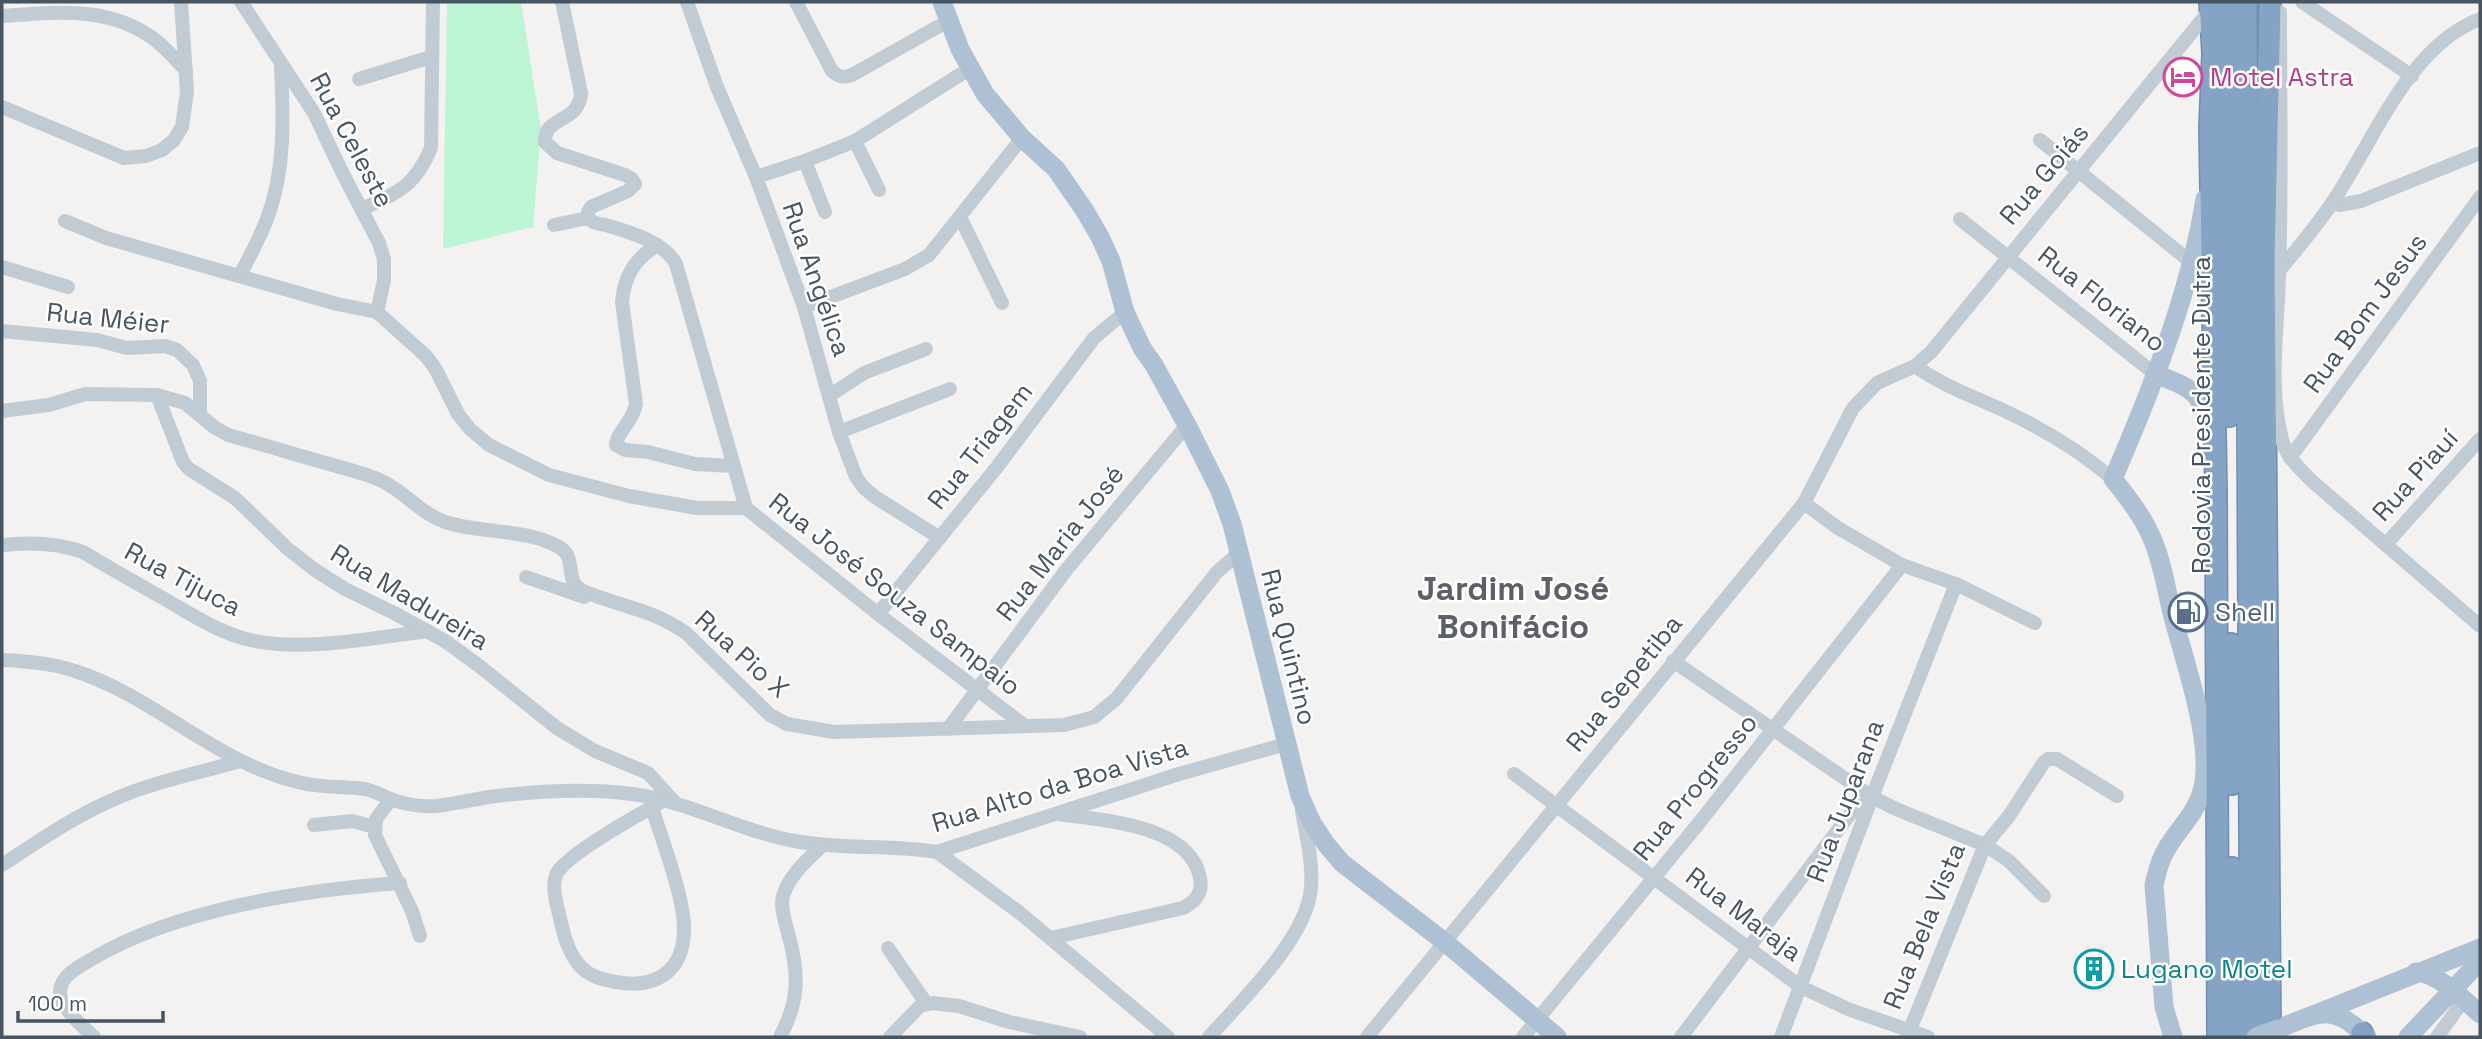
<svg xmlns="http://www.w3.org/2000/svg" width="2482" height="1039" font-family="'Space Grotesk',sans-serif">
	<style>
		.green { fill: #bcf5d3 }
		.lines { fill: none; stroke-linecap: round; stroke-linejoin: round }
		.highway-casing { stroke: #6f8eb1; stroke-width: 24 }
		.minor { stroke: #c1cbd4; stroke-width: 14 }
		.major { stroke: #aec0d3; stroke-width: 19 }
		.highway { stroke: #84a3c5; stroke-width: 21 }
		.major-bridge { stroke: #aec0d3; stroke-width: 19 }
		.labels { text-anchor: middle; stroke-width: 5; stroke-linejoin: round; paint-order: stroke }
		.hotel-label { font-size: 26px; fill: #b23c85; stroke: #fff; text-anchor: start }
		.street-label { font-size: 26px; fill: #475461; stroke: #fff }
		.service-label { font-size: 26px; fill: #4e5e75; stroke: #fff; text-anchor: start }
		.culture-label { font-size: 26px; fill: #0d838f; stroke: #fff; text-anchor: start }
		.district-label { font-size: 33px; font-weight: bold; fill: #5d6167; stroke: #fff }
	</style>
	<rect width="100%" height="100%" fill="#f4f1f1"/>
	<polygon class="green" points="447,2 521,2 541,129 533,227 443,249"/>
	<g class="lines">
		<defs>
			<g id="highway">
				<polyline points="2210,2 2213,53 2210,128 2216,494 2218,1037"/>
				<polyline points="2228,2 2229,416"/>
				<polyline points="2246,2 2251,1037"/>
				<polyline points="2231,644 2232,784"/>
				<polyline points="2232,868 2234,1037"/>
				<polyline points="2362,1033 2364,1037"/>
				<polyline points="2270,1037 2264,259 2270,2"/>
			</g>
		</defs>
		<use href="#highway" class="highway-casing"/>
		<g class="minor">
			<polyline points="241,2 314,113 343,174 379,243 384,259 384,280 377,312"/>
			<polyline points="687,2 717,87 756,177 804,307 839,432 856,477 864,488 875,497 940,538"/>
			<path d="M796 2 832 71C839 77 843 78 852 75L948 21"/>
			<polyline points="2302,2 2412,76"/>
			<path d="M2280 12C2280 100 2282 187 2279 274 2278 328 2268 387 2282 439 2286 457 2300 469 2313 482L2480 626"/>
			<path d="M2 16C57 12 113 5 159 43 168 51 177 61 186 70"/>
			<polyline points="359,79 431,57"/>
			<polyline points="2,107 124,158 146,156 162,150 174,140 182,127 187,92 181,2"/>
			<polyline points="2040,140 2192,263"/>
			<polyline points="855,141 879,190"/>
			<polyline points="805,161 825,212"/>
			<polyline points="756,177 805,161 855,141 969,69"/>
			<polyline points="2332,203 2340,205 2361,201 2480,153"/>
			<path d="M362 209C399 192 415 186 431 148L433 2"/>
			<polyline points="960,217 1002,303"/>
			<path d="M588 218C594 225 600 223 609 226 632 233 664 242 676 264L746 508"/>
			<polyline points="1960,219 2155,374"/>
			<polyline points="65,221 106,238 337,304 377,312 426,356 435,368 458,414 470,429 489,445 549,475 629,496 697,508 746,508 878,614 1025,726"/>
			<path d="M554 225 588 218V212L591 207 628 191 635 184 632 179 625 175 557 153 545 142C544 115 579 124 581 93L562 2"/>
			<path d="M657 245C635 259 624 276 622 302L636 404C633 422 616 433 616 445L625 450 648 452 695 464 733 466"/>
			<polyline points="2,267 68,287"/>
			<path d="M2279 271C2297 249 2316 227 2332 203 2373 143 2408 46 2480 19"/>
			<path d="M240 275C250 256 261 236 268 216 286 167 283 115 281 64"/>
			<polyline points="804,307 905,269 929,255 1022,138"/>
			<polyline points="2,331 97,340 127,348 165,346 177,350 193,365 200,381 200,415"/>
			<path d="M1915 366C1943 386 1975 397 2007 412 2045 430 2080 451 2113 479"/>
			<polyline points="157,395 183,462 189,469 235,498 288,549 315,570 345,589 394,613 445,641 478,665 557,728 595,751 648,773 676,804"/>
			<polyline points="829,396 864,373 926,349"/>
			<path d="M2 411 49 405 85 394 157 395 185 403 214 427 228 435C261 444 294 454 326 463 345 469 365 473 382 481 405 492 420 513 445 522 482 534 524 528 559 547 578 557 563 582 583 591 621 607 649 608 686 633L770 715 787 724 834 732 1064 725 1094 717 1116 699 1217 572 1239 553"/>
			<polyline points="839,432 950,389"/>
			<polyline points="2290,458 2480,197"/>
			<polyline points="1804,503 1838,528 1902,565 1956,584 2035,623"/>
			<polyline points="2387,543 2480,439"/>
			<path d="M2 545C29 542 58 543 83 552 111 569 140 585 168 601 194 616 220 633 250 640 302 652 374 638 427 631"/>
			<polyline points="526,577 584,597"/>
			<polyline points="878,614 997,467 1094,338 1125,312"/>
			<path d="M2 660C26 661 52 663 75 671 156 697 218 765 302 783 323 788 344 786 365 789 374 791 382 795 390 799 404 804 422 807 437 806 454 804 472 800 489 797 536 791 585 788 632 794 688 801 739 831 795 841 842 850 890 844 937 852L1179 774 1286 744"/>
			<polyline points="1673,661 1872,797 1896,809 1985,845 2009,861 2044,896"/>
			<polyline points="948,729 1067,569 1187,425"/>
			<polyline points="1514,774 1801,987 1848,1009 1928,1037"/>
			<polyline points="391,799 376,819 375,835 412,911 420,936"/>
			<path d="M652 807C662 841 685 898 684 931 683 973 654 989 616 982 604 980 590 976 582 968 568 955 563 932 559 914 556 902 551 884 557 873 570 852 640 814 663 801"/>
			<polyline points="314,825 352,821 374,827"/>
			<polyline points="937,852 1020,913 1168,1037"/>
			<path d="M2 865C39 841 76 815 117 798 156 781 199 773 240 761"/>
			<path d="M1051 938 1183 908C1196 901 1203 893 1200 878 1190 824 1103 821 1060 814"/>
			<polyline points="888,948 926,1003"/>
			<path d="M94 1037C83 1026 59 1008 60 991 61 975 80 966 92 959 176 909 303 890 400 883"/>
			<path d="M780 1037C800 1000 799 972 788 933 785 921 780 907 783 896 789 875 808 859 823 845"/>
			<polyline points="890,1037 920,1006 932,1003 959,1006 1009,1022 1080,1037"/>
			<path d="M1209 1037C1242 1000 1308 937 1311 887 1313 861 1306 836 1302 811"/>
			<polyline points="1367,1037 1804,503 1853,408 1877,383 1915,366 1931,352 2210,10"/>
			<polyline points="1523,1037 1699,823 1902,565"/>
			<polyline points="1681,1037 1847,818 1857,807 1869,803"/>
			<polyline points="1781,1037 1872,797 1956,584"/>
			<polyline points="1907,1037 1985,845 2009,816 2044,762 2048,759 2057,759 2117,796"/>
			<polyline points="2437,1037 2463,1001"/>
		</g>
		<g class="major">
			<polyline points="942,2 960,49 985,94 1022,138 1056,169 1085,211 1100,237 1111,261 1125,312 1142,348 1154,365 1187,425 1220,491 1232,524 1300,796 1312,823 1326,844 1342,863 1446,943 1557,1037"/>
			<path d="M2155 374C2193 389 2200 390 2211 431"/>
			<path d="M2416 972C2438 973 2463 999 2480 1014"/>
			<polyline points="2308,1017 2480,948"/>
			<path d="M2278 1029C2317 1013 2334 1002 2366 1037"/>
			<path d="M2173 1037 2164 1007 2154 885C2157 873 2159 861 2166 850 2177 830 2196 814 2202 791 2215 745 2184 661 2172 613 2166 588 2162 560 2151 536 2142 515 2127 496 2113 479 2151 391 2190 293 2205 199"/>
			<polyline points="2408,1037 2480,961"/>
		</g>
		<use href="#highway" class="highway"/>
		<polyline class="major-bridge" points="2256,1037 2278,1029"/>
	</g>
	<defs>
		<symbol id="hotel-ring" viewBox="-11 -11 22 22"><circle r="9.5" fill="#fff" stroke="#d1479c" stroke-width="1.5"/><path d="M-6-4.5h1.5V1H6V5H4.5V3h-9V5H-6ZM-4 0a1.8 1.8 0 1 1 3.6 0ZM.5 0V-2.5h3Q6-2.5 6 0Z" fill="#d1479c"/></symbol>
		<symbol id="fuel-ring" viewBox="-11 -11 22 22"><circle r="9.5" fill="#fff" stroke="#5c6f8a" stroke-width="1.5"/><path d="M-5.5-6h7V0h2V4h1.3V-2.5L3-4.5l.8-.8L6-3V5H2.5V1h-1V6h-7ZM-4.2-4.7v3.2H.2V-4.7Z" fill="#5c6f8a"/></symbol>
		<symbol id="building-ring" viewBox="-11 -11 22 22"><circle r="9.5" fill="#fff" stroke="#0f9aa8" stroke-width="1.5"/><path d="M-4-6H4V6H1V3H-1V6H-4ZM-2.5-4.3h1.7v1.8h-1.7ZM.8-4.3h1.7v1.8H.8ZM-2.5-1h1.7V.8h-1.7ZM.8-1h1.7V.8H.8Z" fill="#0f9aa8"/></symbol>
	</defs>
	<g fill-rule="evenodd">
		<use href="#hotel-ring" x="2161" y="55" width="44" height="44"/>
		<use href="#fuel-ring" x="2166" y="590" width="44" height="44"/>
		<use href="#building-ring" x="2072" y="947" width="44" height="44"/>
	</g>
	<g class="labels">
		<g class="hotel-label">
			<text x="2210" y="86">Motel Astra</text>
		</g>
		<g class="street-label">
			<text transform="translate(352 140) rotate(62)" y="9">Rua Celeste</text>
			<text transform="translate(2044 174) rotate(-50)" y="9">Rua Goiás</text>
			<text transform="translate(817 279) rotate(71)" y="9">Rua Angélica</text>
			<text transform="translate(2102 299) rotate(38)" y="9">Rua Floriano</text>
			<text transform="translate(2365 313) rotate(-54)" y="9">Rua Bom Jesus</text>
			<text transform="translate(108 318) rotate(6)" y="9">Rua Méier</text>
			<text transform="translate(2201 415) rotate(-90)" y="9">Rodovia Presidente Dutra</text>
			<text transform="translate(980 446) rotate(-52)" y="9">Rua Triagem</text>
			<text transform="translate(2415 475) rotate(-48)" y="9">Rua Piauí</text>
			<text transform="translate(1060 543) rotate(-52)" y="9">Rua Maria José</text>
			<text transform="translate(183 579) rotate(28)" y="9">Rua Tijuca</text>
			<text transform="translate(895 594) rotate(38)" y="9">Rua José Souza Sampaio</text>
			<text transform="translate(410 597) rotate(31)" y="9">Rua Madureira</text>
			<text transform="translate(1289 647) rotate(76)" y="9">Rua Quintino</text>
			<text transform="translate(742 654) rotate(42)" y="9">Rua Pio X</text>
			<text transform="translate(1624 683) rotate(-51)" y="9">Rua Sepetiba</text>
			<text transform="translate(1060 785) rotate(-17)" y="9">Rua Alto da Boa Vista</text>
			<text transform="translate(1695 787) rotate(-51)" y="9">Rua Progresso</text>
			<text transform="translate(1845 801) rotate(-69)" y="9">Rua Juparana</text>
			<text transform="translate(1744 914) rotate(37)" y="9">Rua Maraja</text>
			<text transform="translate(1924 926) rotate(-68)" y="9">Rua Bela Vista</text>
		</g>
		<g class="service-label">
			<text x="2215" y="621">Shell</text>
		</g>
		<g class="culture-label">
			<text x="2121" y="978">Lugano Motel</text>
		</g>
		<g class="district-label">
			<text x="1513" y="600">Jardim José<tspan x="1513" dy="38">Bonifácio</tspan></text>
		</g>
	</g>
	<rect width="2482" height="1039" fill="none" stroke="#475461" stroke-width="7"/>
	<path d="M18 1011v10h145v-10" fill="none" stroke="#475461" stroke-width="3.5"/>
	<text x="28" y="1011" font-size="21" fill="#475461" stroke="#ffffff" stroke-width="5" paint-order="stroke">100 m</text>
</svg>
